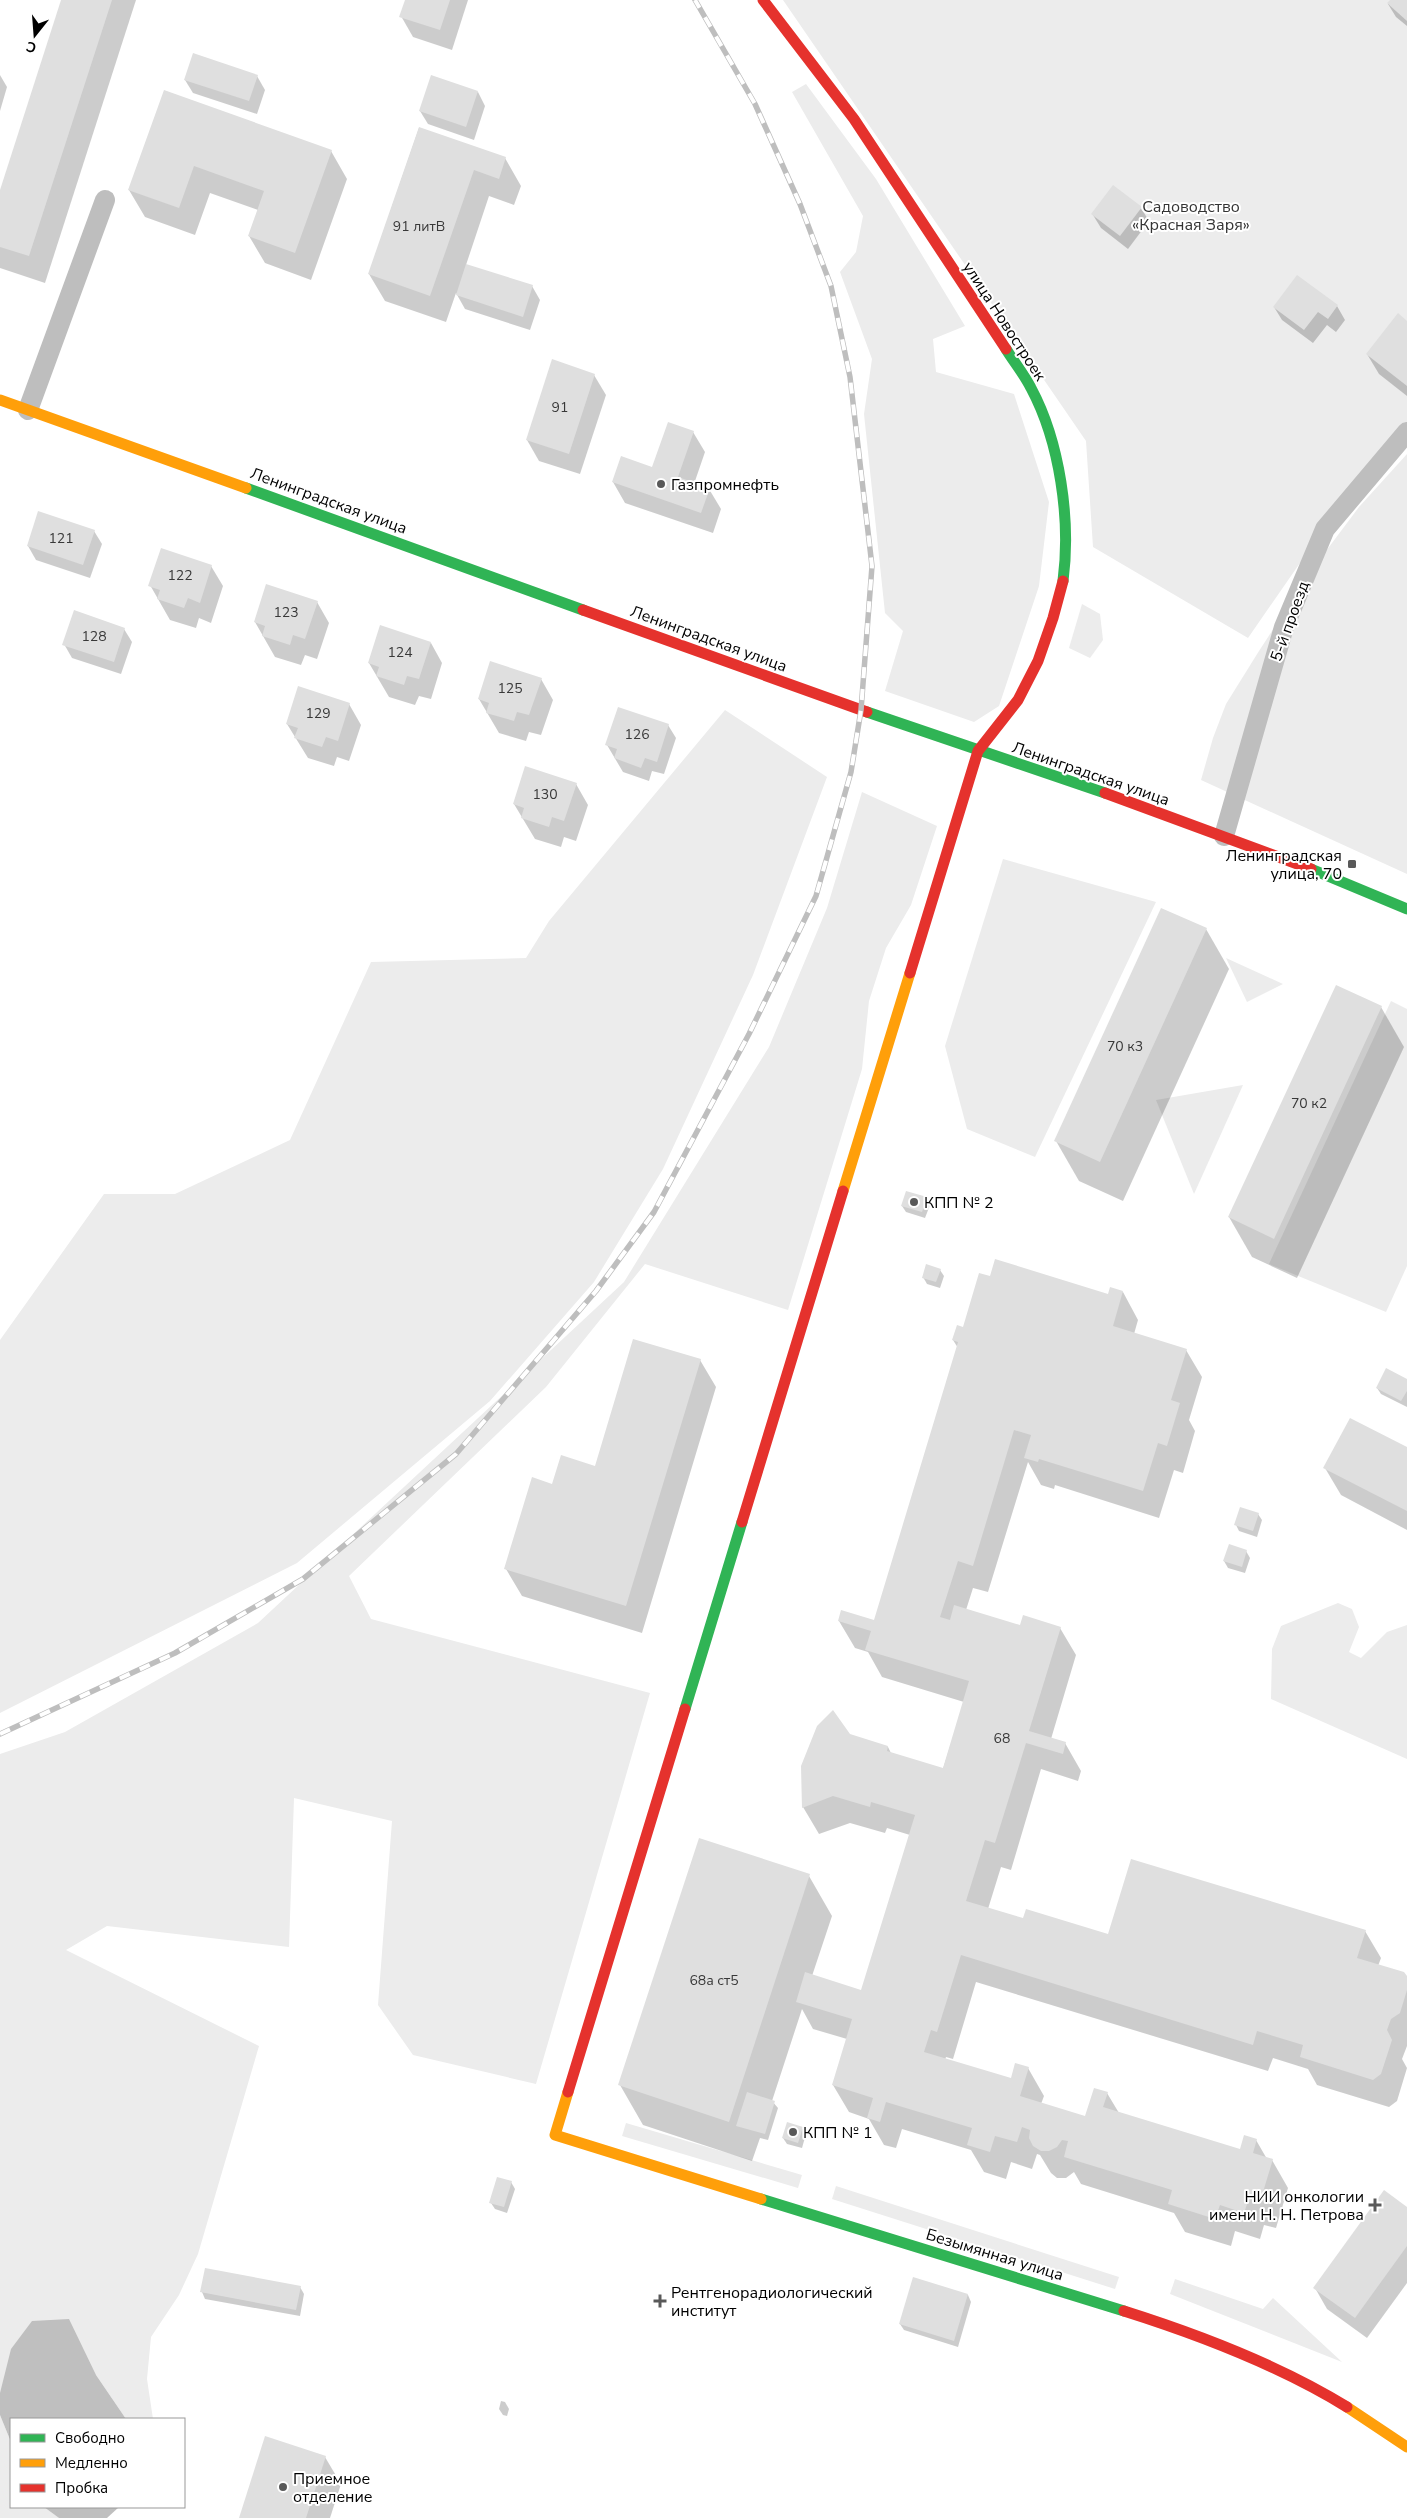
<svg xmlns="http://www.w3.org/2000/svg" width="1407" height="2518" font-family="'Nunito Sans',sans-serif">
	<style>
		.green { fill: #ececec }
		.water { fill: #bfbfbf }
		.shadow { fill: #0003 }
		.building { fill: #dfdfdf }
		.lines { fill: none; stroke-linecap: round; stroke-linejoin: round }
		.street { stroke: #bebebe; stroke-width: 20 }
		.fast { stroke: #30b455; stroke-width: 11 }
		.slow { stroke: #ff9f0a; stroke-width: 11 }
		.jam { stroke: #e5322d; stroke-width: 11 }
		.rail-casing { stroke: #bebebe; stroke-width: 5.5 }
		.rail { stroke: #fff; stroke-width: 4; stroke-dasharray: 11; stroke-linecap: butt }
		.poi-dot { fill: #595959; stroke: #fff; stroke-width: 2 }
		.labels { text-anchor: middle; stroke-width: 4; stroke-linejoin: round; paint-order: stroke }
		.number-label { font-size: 14px; fill: #383838 }
		.park-label { font-size: 16px; fill: #333; stroke: #fff }
		.street-label { font-size: 16px; fill: #000; stroke: #fff }
		.poi-label { font-size: 16px; fill: #000; stroke: #fff; text-anchor: start }
	</style>
	<rect width="100%" height="100%" fill="#fff"/>
	<g class="green">
		<polygon points="783,0 1407,0 1407,437 1327,524 1248,638 1093,547 1086,441"/>
		<polygon points="806,84 876,179 965,326 933,339 936,372 1014,394 1049,502 1039,586 999,706 974,722 885,691 903,631 885,613 864,414 872,359 840,272 856,252 863,216 792,92"/>
		<polygon points="1407,454 1407,874 1201,780 1213,738 1226,704 1259,651 1311,571 1359,507"/>
		<polygon points="1082,604 1100,614 1103,640 1090,658 1069,648"/>
		<polygon points="725,710 827,777 753,975 663,1169 594,1282 490,1401 297,1563 0,1713 0,1340 104,1194 175,1194 290,1140 371,962 526,958 549,921"/>
		<polygon points="862,792 937,826 911,905 886,948 869,1001 862,1069 788,1310 645,1264 546,1387 349,1576 371,1619 650,1693 536,2084 413,2055 378,2005 392,1821 294,1798 289,1947 107,1926 66,1950 259,2046 198,2254 179,2295 151,2337 147,2379 153,2419 126,2419 96,2375 0,2393 0,1754 65,1732 258,1623 624,1282 769,1047 827,908"/>
		<polygon points="1003,859 1156,902 1035,1157 967,1129 945,1046"/>
		<polygon points="1226,958 1283,984 1247,1002"/>
		<polygon points="1391,1001 1407,1009 1407,1266 1386,1312 1269,1264"/>
		<polygon points="1243,1085 1194,1194 1156,1100"/>
		<polygon points="1338,1603 1352,1609 1359,1627 1349,1652 1361,1658 1387,1632 1407,1625 1407,1759 1271,1699 1272,1649 1281,1626"/>
		<polygon points="626,2123 802,2175 798,2188 622,2136"/>
		<polygon points="836,2186 1119,2277 1115,2289 832,2199"/>
		<polygon points="1175,2279 1263,2309 1273,2298 1342,2362 1170,2294"/>
		<polygon points="0,2415 11,2442 11,2507 44,2507 59,2518 0,2518"/>
	</g>
	<g class="water">
		<polygon points="69,2319 96,2375 126,2419 11,2419 11,2442 0,2415 0,2393 11,2349 32,2321"/>
		<polygon points="44,2507 119,2507 107,2518 59,2518"/>
	</g>
	<g class="shadow">
		<polygon points="63,0 136,0 45,283 0,268 0,194"/>
		<polygon points="406,0 468,0 452,50 413,37 401,16"/>
		<polygon points="1391,0 1407,0 1407,26 1396,17 1388,4"/>
		<polygon points="0,75 7,87 0,111"/>
		<polygon points="257,76 265,90 257,114 193,93 185,80"/>
		<polygon points="165,91 331,151 347,179 311,280 265,263 249,236 258,210 210,193 195,235 145,217 129,190"/>
		<polygon points="478,92 485,106 474,140 428,124 420,111"/>
		<polygon points="419,128 505,158 521,186 514,205 489,196 466,265 532,286 540,300 530,330 465,309 456,293 446,322 385,301 369,274"/>
		<polygon points="1141,208 1149,221 1128,249 1101,228 1093,215"/>
		<polygon points="1337,306 1345,320 1336,332 1327,325 1313,343 1282,320 1274,307"/>
		<polygon points="1407,322 1407,396 1379,374 1367,354"/>
		<polygon points="594,375 606,395 580,474 539,461 527,440"/>
		<polygon points="693,432 705,452 694,484 709,489 721,509 713,533 625,503 613,482 653,469"/>
		<polygon points="94,531 102,544 90,578 36,560 28,546"/>
		<polygon points="211,566 223,586 211,623 199,618 196,628 170,620 150,585"/>
		<polygon points="317,602 329,623 317,659 305,655 301,665 275,657 255,622"/>
		<polygon points="124,629 132,642 121,674 72,658 64,644"/>
		<polygon points="431,643 442,663 431,699 419,696 415,705 389,697 369,663"/>
		<polygon points="541,679 553,700 541,735 529,732 526,741 499,733 479,699"/>
		<polygon points="349,704 361,725 349,761 337,757 334,766 308,758 287,724"/>
		<polygon points="668,725 676,738 664,774 652,771 649,781 623,772 607,745"/>
		<polygon points="576,784 588,805 576,841 564,837 561,847 535,839 514,804"/>
		<polygon points="1206,929 1229,969 1123,1201 1079,1181 1056,1141"/>
		<polygon points="1381,1007 1404,1047 1297,1278 1252,1257 1229,1217"/>
		<polygon points="926,1198 930,1205 925,1218 906,1212 902,1206"/>
		<polygon points="940,1270 944,1276 940,1288 927,1284 923,1277"/>
		<polygon points="1123,1292 1138,1320 1134,1334 1186,1350 1202,1377 1189,1420 1195,1431 1183,1473 1174,1470 1159,1518 1055,1485 1054,1489 1041,1485 1028,1462 988,1592 973,1588 966,1610 1021,1627 1060,1628 1076,1655 1051,1739 1065,1743 1081,1771 1078,1781 1041,1769 1011,1870 1001,1867 988,1909 1024,1920 1109,1936 1365,1931 1381,1958 1378,1966 1407,1978 1407,2046 1402,2059 1407,2068 1397,2101 1389,2107 1317,2085 1308,2069 1273,2058 1268,2071 976,1982 953,2059 946,2057 945,2060 1011,2080 1028,2068 1044,2096 1041,2104 1086,2118 1107,2093 1119,2113 1241,2151 1256,2140 1267,2159 1272,2160 1288,2188 1276,2228 1264,2225 1260,2239 1235,2231 1231,2246 1185,2232 1174,2213 1081,2184 1074,2172 1066,2178 1057,2178 1051,2173 1040,2155 1037,2154 1032,2169 1011,2162 1006,2179 984,2172 971,2150 902,2129 896,2148 884,2145 869,2119 849,2112 833,2085 847,2039 813,2029 802,2009 772,2101 778,2108 768,2140 760,2138 752,2161 643,2125 620,2085 809,1876 832,1916 812,1976 862,1992 910,1835 887,1828 885,1833 850,1823 819,1834 803,1807 850,1735 888,1747 891,1753 943,1769 964,1702 882,1677 868,1652 855,1648 839,1621 875,1621 958,1348 953,1340 964,1329"/>
		<polygon points="700,1360 716,1387 642,1633 522,1596 506,1569 553,1485 596,1467"/>
		<polygon points="1407,1380 1407,1407 1381,1394 1377,1388"/>
		<polygon points="1407,1449 1407,1530 1341,1495 1325,1468"/>
		<polygon points="1258,1514 1262,1520 1257,1537 1239,1531 1236,1525"/>
		<polygon points="1246,1551 1250,1558 1245,1573 1228,1568 1224,1561"/>
		<polygon points="802,2128 806,2134 802,2148 787,2144 783,2138"/>
		<polygon points="511,2182 515,2189 507,2213 495,2209 491,2203"/>
		<polygon points="1407,2209 1407,2283 1367,2338 1327,2309 1315,2288"/>
		<polygon points="914,2279 968,2295 971,2302 958,2347 904,2330 900,2324"/>
		<polygon points="300,2287 304,2294 300,2316 205,2299 202,2292"/>
		<polygon points="501,2401 505,2402 509,2409 507,2416 503,2415 499,2409"/>
		<polygon points="325,2457 341,2484 330,2518 240,2518"/>
	</g>
	<g class="building">
		<polygon points="61,0 112,0 29,256 0,247 0,190"/>
		<polygon points="405,0 450,0 440,30 399,17"/>
		<polygon points="1390,0 1407,0 1407,21 1387,3"/>
		<polygon points="193,53 258,75 249,101 184,80"/>
		<polygon points="431,75 478,91 466,127 419,111"/>
		<polygon points="164,90 332,150 295,253 248,236 264,191 194,166 179,208 128,190"/>
		<polygon points="419,127 506,157 499,179 474,170 430,296 368,274"/>
		<polygon points="1113,185 1142,207 1120,236 1091,214"/>
		<polygon points="466,264 533,285 523,317 456,295"/>
		<polygon points="1297,275 1338,305 1328,319 1318,312 1304,330 1273,307"/>
		<polygon points="1398,313 1407,321 1407,386 1366,354"/>
		<polygon points="552,359 595,374 569,454 526,440"/>
		<polygon points="668,422 694,431 678,477 710,488 701,513 612,482 621,456 652,467"/>
		<polygon points="38,511 95,530 83,565 27,546"/>
		<polygon points="161,548 212,565 200,603 188,598 184,608 157,599 160,590 148,586"/>
		<polygon points="266,584 318,601 305,639 293,635 290,645 262,636 265,626 254,622"/>
		<polygon points="74,610 125,628 114,662 62,645"/>
		<polygon points="380,625 431,642 419,679 407,676 404,685 376,676 379,667 368,663"/>
		<polygon points="490,661 542,678 529,715 517,712 514,721 486,713 489,703 478,699"/>
		<polygon points="298,686 350,703 338,741 326,737 322,747 294,738 298,728 286,724"/>
		<polygon points="618,707 669,724 657,762 645,758 641,768 614,758 617,749 605,745"/>
		<polygon points="525,766 577,783 564,821 552,817 549,827 521,818 524,808 513,804"/>
		<polygon points="1161,908 1207,928 1100,1162 1054,1141"/>
		<polygon points="1336,985 1382,1006 1274,1239 1228,1217"/>
		<polygon points="906,1191 927,1197 922,1212 901,1206"/>
		<polygon points="995,1259 1108,1294 1110,1287 1123,1291 1113,1326 1187,1349 1171,1400 1180,1403 1167,1446 1158,1443 1143,1491 1039,1459 1038,1462 1024,1458 1031,1435 1014,1430 973,1566 958,1561 940,1617 950,1620 954,1605 1020,1625 1023,1615 1061,1627 1029,1731 1066,1742 1063,1754 1026,1743 995,1843 985,1840 966,1901 1023,1918 1026,1909 1108,1934 1131,1859 1366,1930 1357,1958 1404,1972 1407,1976 1407,1990 1400,2013 1391,2019 1387,2030 1392,2040 1381,2074 1373,2080 1300,2057 1303,2045 1257,2031 1253,2045 961,1955 937,2032 931,2030 924,2052 1011,2078 1015,2063 1029,2067 1020,2096 1085,2116 1094,2088 1108,2092 1103,2107 1240,2149 1244,2135 1257,2139 1253,2153 1273,2159 1260,2202 1249,2198 1244,2213 1220,2205 1215,2219 1168,2204 1172,2190 1064,2157 1068,2141 1062,2140 1057,2147 1049,2151 1041,2151 1033,2146 1029,2138 1030,2130 1022,2127 1017,2142 995,2136 990,2152 967,2145 972,2128 886,2102 880,2122 867,2118 873,2098 832,2085 852,2019 796,2002 805,1972 861,1990 915,1815 871,1802 870,1807 833,1796 802,1808 801,1766 817,1726 833,1710 850,1734 888,1746 887,1751 943,1768 969,1681 865,1650 871,1631 838,1621 841,1610 874,1620 958,1342 952,1340 957,1325 963,1327 979,1273 990,1276"/>
		<polygon points="926,1264 941,1269 936,1282 922,1278"/>
		<polygon points="633,1339 701,1359 626,1606 504,1569 532,1477 552,1484 561,1455 595,1466"/>
		<polygon points="1386,1368 1407,1379 1407,1391 1401,1401 1376,1388"/>
		<polygon points="1350,1418 1407,1447 1407,1511 1323,1468"/>
		<polygon points="1240,1507 1259,1513 1253,1531 1234,1525"/>
		<polygon points="1229,1544 1247,1550 1242,1567 1223,1561"/>
		<polygon points="699,1838 810,1874 729,2122 618,2085"/>
		<polygon points="747,2092 775,2101 765,2134 736,2126"/>
		<polygon points="787,2122 803,2127 798,2143 782,2138"/>
		<polygon points="497,2177 512,2181 504,2207 489,2203"/>
		<polygon points="1384,2190 1407,2207 1407,2246 1355,2318 1313,2288"/>
		<polygon points="205,2268 301,2286 296,2310 200,2292"/>
		<polygon points="913,2277 968,2294 954,2341 899,2324"/>
		<polygon points="265,2436 326,2456 306,2518 239,2518"/>
	</g>
	<g class="lines">
		<g class="street">
			<polyline points="28,410 105,200"/>
			<polyline points="1224,836 1284,627 1325,529 1407,432"/>
		</g>
		<g class="fast">
			<path d="M1006 349C1014 362 1024 374 1031 388 1060 442 1071 520 1063 581"/>
			<polyline points="246,488 583,610"/>
			<polyline points="867,712 1105,793"/>
			<polyline points="1311,869 1407,909"/>
			<polyline points="685,1709 742,1522"/>
			<polyline points="761,2199 1124,2311"/>
		</g>
		<g class="slow">
			<polyline points="0,400 246,488"/>
			<polyline points="843,1191 910,973"/>
			<polyline points="568,2092 555,2135 761,2199"/>
			<polyline points="1347,2407 1407,2447"/>
		</g>
		<g class="jam">
			<polyline points="763,0 854,119 1006,349"/>
			<polyline points="583,610 867,712"/>
			<polyline points="1105,793 1311,869"/>
			<polyline points="910,973 978,751 1018,700 1038,661 1053,618 1063,581"/>
			<polyline points="742,1522 843,1191"/>
			<polyline points="568,2092 685,1709"/>
			<path d="M1124 2311C1200 2335 1279 2365 1347 2407"/>
		</g>
		<defs>
			<polyline id="rail" points="0,1734 175,1653 303,1579 456,1454 596,1291 654,1212 749,1034 816,896 851,772 861,710 872,566 850,377 831,286 800,204 755,104 695,0"/>
		</defs>
		<use href="#rail" class="rail-casing"/>
		<use href="#rail" class="rail"/>
	</g>
	<g class="poi-dot">
		<circle cx="661" cy="484" r="5"/>
		<rect x="1347" y="859" width="10" height="10" rx="2.5"/>
		<circle cx="914" cy="1202" r="5"/>
		<circle cx="793" cy="2132" r="5"/>
		<path d="M1372.5 2197.5h5v5h5v5h-5v5h-5v-5h-5v-5h5z"/>
		<path d="M657.5 2293.5h5v5h5v5h-5v5h-5v-5h-5v-5h5z"/>
		<circle cx="283" cy="2487" r="5"/>
	</g>
	<g class="labels">
		<g class="number-label">
			<text x="419" y="231">91 литВ</text>
			<text x="560" y="412">91</text>
			<text x="61" y="543">121</text>
			<text x="180" y="580">122</text>
			<text x="286" y="617">123</text>
			<text x="94" y="641">128</text>
			<text x="400" y="657">124</text>
			<text x="510" y="693">125</text>
			<text x="318" y="718">129</text>
			<text x="637" y="739">126</text>
			<text x="545" y="799">130</text>
			<text x="1125" y="1051">70 к3</text>
			<text x="1309" y="1108">70 к2</text>
			<text x="1002" y="1743">68</text>
			<text x="714" y="1985">68а ст5</text>
		</g>
		<g class="park-label">
			<text x="1191" y="212">Садоводство<tspan x="1191" dy="18">«Красная Заря»</tspan></text>
		</g>
		<g class="street-label">
			<text transform="translate(1005 321) rotate(57)" y="6">улица Новостроек</text>
			<text transform="translate(329 500) rotate(20)" y="6">Ленинградская улица</text>
			<text transform="translate(1289 621) rotate(-70)" y="6">5-й проезд</text>
			<text transform="translate(709 638) rotate(20)" y="6">Ленинградская улица</text>
			<text transform="translate(1091 773) rotate(19)" y="6">Ленинградская улица</text>
			<text transform="translate(995 2254) rotate(17)" y="6">Безымянная улица</text>
		</g>
		<g class="poi-label">
			<text x="671" y="490">Газпромнефть</text>
			<text x="1342" y="861" text-anchor="end">Ленинградская<tspan x="1342" dy="18">улица, 70</tspan></text>
			<text x="924" y="1208">КПП № 2</text>
			<text x="803" y="2138">КПП № 1</text>
			<text x="1364" y="2202" text-anchor="end">НИИ онкологии<tspan x="1364" dy="18">имени Н. Н. Петрова</tspan></text>
			<text x="671" y="2298">Рентгенорадиологический<tspan x="671" dy="18">институт</tspan></text>
			<text x="293" y="2484">Приемное<tspan x="293" dy="18">отделение</tspan></text>
		</g>
	</g>
	<rect x="10" y="2418" width="175" height="90" fill="#ffffff" stroke="#999999"/>
	<rect x="20" y="2434" width="25" height="8" fill="#30b455" stroke="#999999"/>
	<text x="55" y="2443" font-size="15" fill="#000000">Свободно</text>
	<rect x="20" y="2459" width="25" height="8" fill="#ff9f0a" stroke="#999999"/>
	<text x="55" y="2468" font-size="15" fill="#000000">Медленно</text>
	<rect x="20" y="2484" width="25" height="8" fill="#e5322d" stroke="#999999"/>
	<text x="55" y="2493" font-size="15" fill="#000000">Пробка</text>
	<g transform="translate(35 35) rotate(197)" stroke="#ffffff" stroke-width="4" paint-order="stroke">
	<path d="M0-4L9 19L0 12L-9 19Z" fill="#000000"/>
	<text y="-8" font-size="14" font-weight="bold" text-anchor="middle" fill="#000000">С</text>
	</g>
</svg>
